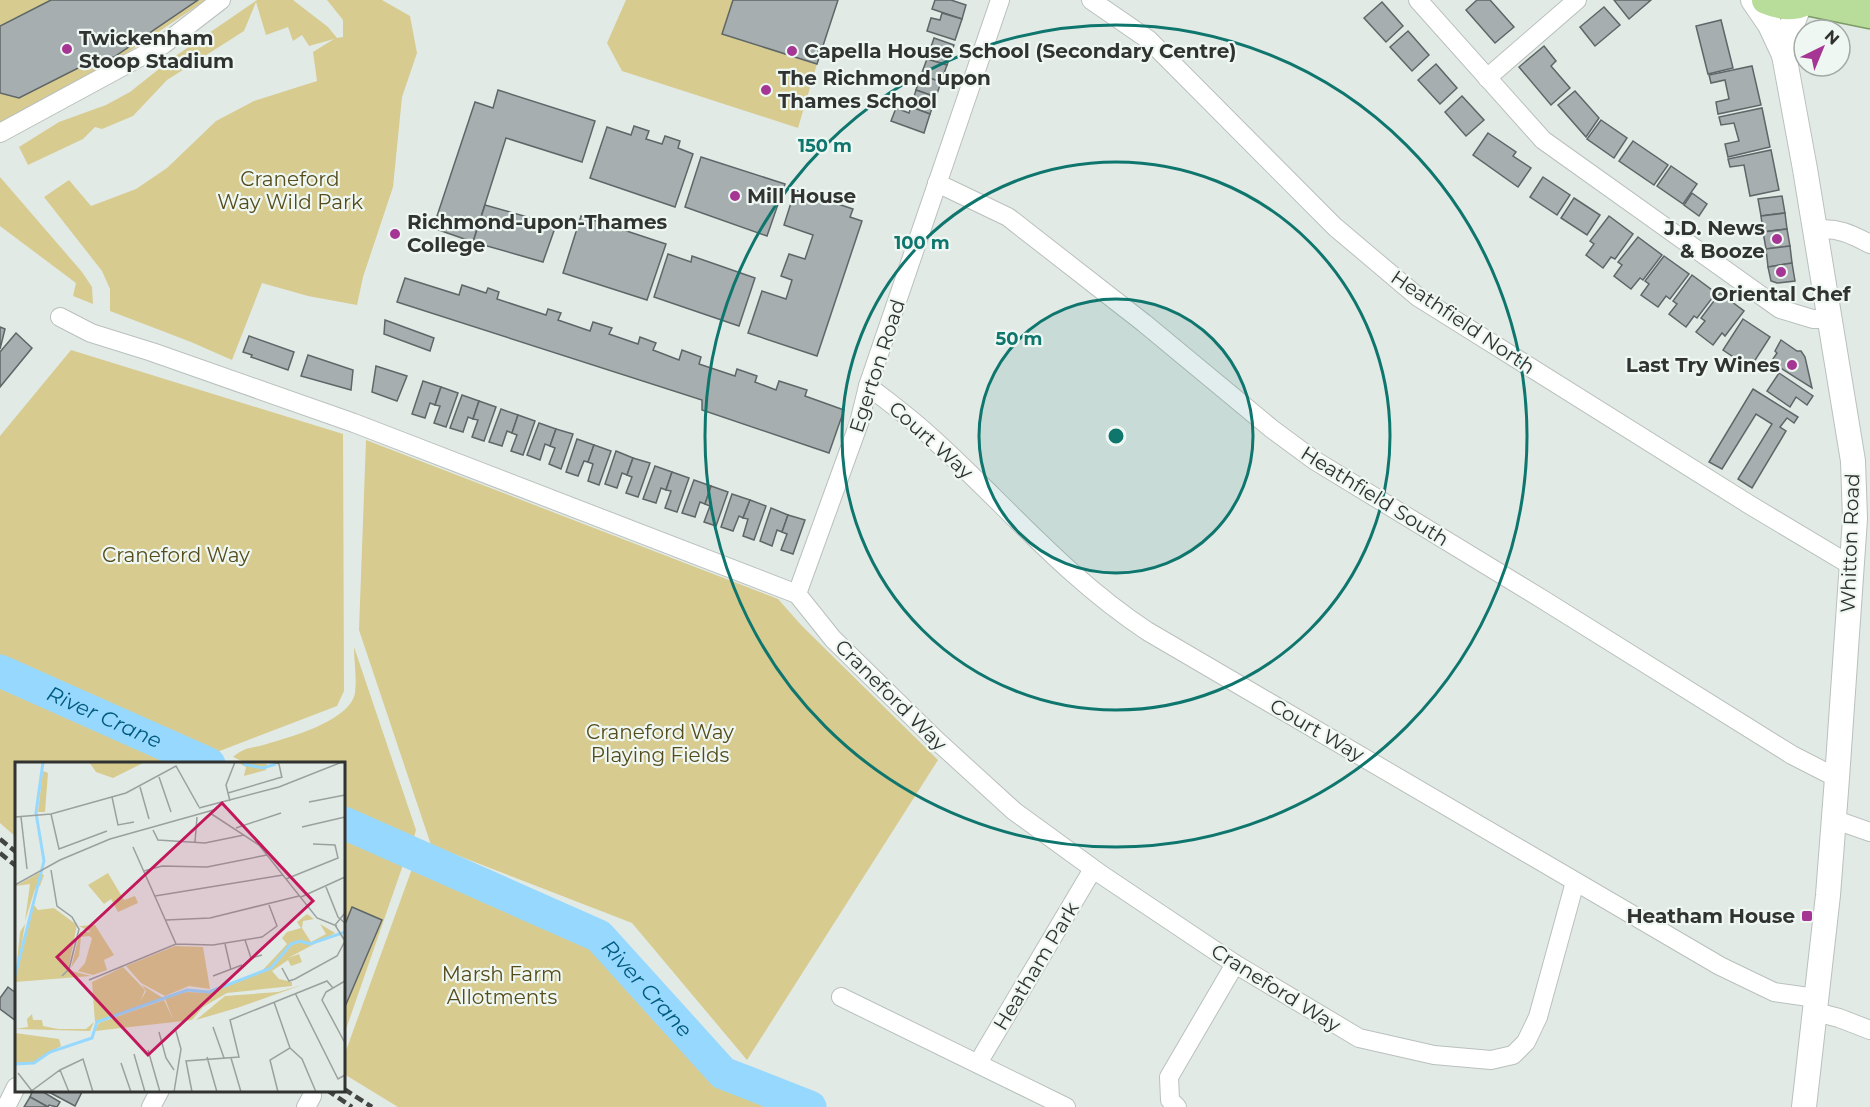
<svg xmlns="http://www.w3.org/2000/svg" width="1870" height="1107" font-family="Montserrat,sans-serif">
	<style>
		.green { fill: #d7cb90 }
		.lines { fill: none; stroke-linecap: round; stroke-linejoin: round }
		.river { stroke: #97d9fe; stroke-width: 33 }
		.building { fill: #a6aeaf; stroke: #5e6667; stroke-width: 1.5 }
		.minor-casing { stroke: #b9c0bd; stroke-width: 20 }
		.secondary-casing { stroke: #b9c0bd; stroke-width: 26 }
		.trunk-casing { stroke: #7d9b65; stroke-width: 31 }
		.minor { stroke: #fff; stroke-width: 18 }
		.secondary { stroke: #fff; stroke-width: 24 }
		.trunk { stroke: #b8dc9a; stroke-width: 28 }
		.rail { stroke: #424543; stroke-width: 4.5; stroke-dasharray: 9 4.5; stroke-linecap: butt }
		.ring { fill: none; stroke: #0f766e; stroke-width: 3 }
		.poi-dot { fill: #a53694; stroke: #eff7f3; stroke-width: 2 }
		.labels { text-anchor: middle; stroke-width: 4.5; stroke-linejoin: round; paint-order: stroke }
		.poi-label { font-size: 20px; font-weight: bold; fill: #303331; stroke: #eff7f3; text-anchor: start }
		.park-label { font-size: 20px; fill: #564c1b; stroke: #eff7f3 }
		.street-label { font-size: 20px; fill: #303331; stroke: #eff7f3 }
		.water-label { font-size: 21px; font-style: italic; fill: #005a7d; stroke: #eff7f3 }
		.inset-river { fill: none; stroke: #97d9fe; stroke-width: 3 }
		.inset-road { fill: none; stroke: #9ba19e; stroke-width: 1.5 }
		.view { fill: #c2185b; fill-opacity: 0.15; stroke: #c2185b; stroke-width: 3 }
		.inset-edge { fill: none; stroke: #303331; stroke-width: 3 }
		.centre { fill: #0f766e; stroke: #eff7f3; stroke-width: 3 }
		.ring-label { font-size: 18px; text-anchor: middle; font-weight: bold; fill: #0f766e; stroke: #eff7f3; stroke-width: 4.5; stroke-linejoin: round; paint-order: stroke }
	</style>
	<rect width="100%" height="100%" fill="#e2eae6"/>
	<g class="green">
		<polygon points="0,0 206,0 61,97 0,124"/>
		<polygon points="257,0 293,0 328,27 337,38 343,37 343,20 327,0 382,0 410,16 417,53 402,97 393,187 363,277 357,305 308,296 262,283 232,360 191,342 110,311 110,289 102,271 44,197 69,180 91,206 136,189 167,168 216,121 254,101 317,81 313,52 334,39 309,46 302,35 293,41 288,27 266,35 256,2 244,31 167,80 133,116 102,129 95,127 83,139 28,165 19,147 59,122 106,105 130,92 174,57"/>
		<polygon points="626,0 733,0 722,34 817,64 798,128 622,71 607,43"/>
		<polygon points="0,177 82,272 92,287 93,304 73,296 76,283 0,226"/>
		<polygon points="71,350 343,434 344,691 337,706 217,752 0,659 0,436"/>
		<polygon points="366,440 778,599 802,626 938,760 747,1060 632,923 431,845 359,630"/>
		<path d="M354 647 416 830 412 845 344 812V764L246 763 233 757C246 746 251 749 267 744 290 737 350 721 355 693 357 678 354 661 354 647Z"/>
		<polygon points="0,685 162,754 183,763 16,764 16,837 0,823"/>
		<polygon points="344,835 404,862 344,1035"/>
		<polygon points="413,866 584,942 721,1080 790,1107 398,1107 344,1074 344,1056"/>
	</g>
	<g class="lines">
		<g class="river">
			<path id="s1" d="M0 671 209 764"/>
			<path id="s2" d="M344 823 599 936 723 1073 810 1107"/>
		</g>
	</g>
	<g class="building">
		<polygon points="51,0 198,0 114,57 90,62 19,98 0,93 0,26"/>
		<polygon points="733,0 838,0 817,64 722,34"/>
		<polygon points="935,0 951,0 966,5 962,19 932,9"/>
		<polygon points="1477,0 1490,0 1514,27 1495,43 1466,10"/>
		<polygon points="1614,0 1651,0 1629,19"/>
		<polygon points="1382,2 1403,26 1386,42 1364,18"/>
		<polygon points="1604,7 1620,25 1595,46 1580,27"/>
		<polygon points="942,13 962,19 955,40 927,31 931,18 940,20"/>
		<polygon points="1721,20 1733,68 1708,74 1696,26"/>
		<polygon points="1408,31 1429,55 1412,71 1390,47"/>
		<polygon points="934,38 954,45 947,65 927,59"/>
		<polygon points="1544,46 1556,61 1551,66 1570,88 1551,105 1519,67"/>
		<polygon points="927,59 947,65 941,82 921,75"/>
		<polygon points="1436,64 1457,88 1440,104 1418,80"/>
		<polygon points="1752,66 1761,105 1718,114 1716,102 1729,99 1725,80 1711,83 1709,75"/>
		<polygon points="921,75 941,82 936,97 916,90"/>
		<polygon points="498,90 595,121 582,162 506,138 473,242 433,228 475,102 493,108"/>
		<polygon points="916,90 936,97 930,114 911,107"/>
		<polygon points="1575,91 1599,118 1586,137 1558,105"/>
		<polygon points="1462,96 1484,120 1466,136 1445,112"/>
		<polygon points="911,107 930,114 924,133 891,121 896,108 909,113"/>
		<polygon points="1762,108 1770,147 1728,157 1725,144 1739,141 1734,123 1721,125 1719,117"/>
		<polygon points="1601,120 1627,138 1614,158 1587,139"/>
		<polygon points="634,126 649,131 646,139 662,144 665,136 680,141 678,148 693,154 675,207 590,178 607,127 631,135"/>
		<polygon points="1488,133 1516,152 1513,156 1531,168 1518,187 1473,155"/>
		<polygon points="1633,141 1668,165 1654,185 1619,161"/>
		<polygon points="1771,150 1779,190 1750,196 1744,165 1730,167 1728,159"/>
		<polygon points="701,157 785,184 767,236 685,207"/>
		<polygon points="1671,166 1697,184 1683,204 1657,186"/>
		<polygon points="1543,177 1570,195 1557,215 1530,197"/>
		<polygon points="795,190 853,209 850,217 862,221 817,356 748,333 762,291 786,299 792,280 781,276 789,254 805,259 813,235 784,225"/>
		<polygon points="1692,193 1707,204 1699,216 1684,205"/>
		<polygon points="1782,196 1785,213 1761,216 1758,199"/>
		<polygon points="1574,198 1600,215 1587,235 1561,218"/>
		<polygon points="485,205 556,225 543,262 473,242"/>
		<polygon points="1785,213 1787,229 1763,232 1761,216"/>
		<polygon points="581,216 666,244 647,300 563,273"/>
		<polygon points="1609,216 1633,234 1615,259 1611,257 1603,268 1586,255 1594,244 1590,241"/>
		<polygon points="1787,229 1790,246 1766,249 1763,232"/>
		<polygon points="1638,237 1662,255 1643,280 1640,278 1631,289 1614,276 1622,265 1618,262"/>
		<polygon points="1790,246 1792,263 1768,267 1766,249"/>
		<polygon points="668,254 691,262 692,256 755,278 739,326 654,297"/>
		<polygon points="1664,256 1689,274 1670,299 1666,296 1658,307 1641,295 1649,284 1645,281"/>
		<polygon points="1792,263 1795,281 1777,283 1771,281 1768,267"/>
		<polygon points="1692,275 1716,293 1697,318 1694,316 1686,327 1669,314 1677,304 1673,301"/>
		<polygon points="405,278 459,295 462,285 486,293 488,288 499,292 497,299 546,315 548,309 561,313 558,320 590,331 593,322 612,328 609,334 638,344 640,337 656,343 653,350 679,360 682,350 701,357 699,364 735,376 737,369 757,376 755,382 776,390 779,381 807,390 805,396 844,410 829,453 702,410 702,400 397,302"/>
		<polygon points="1720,293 1744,311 1725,336 1722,333 1713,345 1696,332 1705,321 1701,318"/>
		<polygon points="1743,319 1770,337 1750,368 1723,350"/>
		<polygon points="385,320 434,338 430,351 384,334"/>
		<polygon points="0,327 5,329 0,349"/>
		<polygon points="16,333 32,348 0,387 0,352"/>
		<polygon points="249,336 294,352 288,370 251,357 252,355 243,352"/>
		<polygon points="1781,340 1797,351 1801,351 1805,357 1812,388 1771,362 1777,353 1775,351"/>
		<polygon points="308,355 353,370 351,390 301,376"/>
		<polygon points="376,366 407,376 397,401 372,392"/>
		<polygon points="1779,373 1813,396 1807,405 1796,397 1790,407 1767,391"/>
		<polygon points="423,381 441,387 435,405 430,403 425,418 412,414"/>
		<polygon points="441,387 458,393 446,427 434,423 440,406 435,405"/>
		<polygon points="1753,389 1798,417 1794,423 1787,418 1780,427 1786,431 1752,488 1738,479 1772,424 1756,414 1722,469 1709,462"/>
		<polygon points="462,395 479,401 473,419 468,417 463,432 450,428"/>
		<polygon points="479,401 496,407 484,441 472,437 478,420 473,419"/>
		<polygon points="501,409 518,415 512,433 507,431 502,446 489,442"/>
		<polygon points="518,415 535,421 523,455 511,451 517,435 512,433"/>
		<polygon points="539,423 556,429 550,446 545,444 540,460 527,455"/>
		<polygon points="556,429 573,434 561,469 549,464 555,448 550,446"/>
		<polygon points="577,439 594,445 588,462 584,461 578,476 566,472"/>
		<polygon points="594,445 611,451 599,485 588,481 593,464 588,462"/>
		<polygon points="616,451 633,458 627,475 622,473 617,488 605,484"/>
		<polygon points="633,458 650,463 638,497 626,493 632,477 627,475"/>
		<polygon points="655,466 672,472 666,490 661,488 656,503 643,499"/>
		<polygon points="672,472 689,478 677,512 665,508 671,491 666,490"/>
		<polygon points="694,480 711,486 705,504 700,502 695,517 682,513"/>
		<polygon points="711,486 728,492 716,526 704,522 710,506 705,504"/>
		<polygon points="732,494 750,500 743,518 739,516 733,531 721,527"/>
		<polygon points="750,500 766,506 754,540 743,536 748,519 743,518"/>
		<polygon points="771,508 788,515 782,532 777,530 772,546 760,541"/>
		<polygon points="788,515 805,520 793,554 781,550 787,534 782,532"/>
		<polygon points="352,907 382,920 344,1009 344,927"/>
		<polygon points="8,987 16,993 16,1021 0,1009 0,998"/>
		<polygon points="33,1090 40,1090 60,1102 57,1107 49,1105 48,1107 30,1097"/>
		<polygon points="45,1090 83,1090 75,1106"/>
		<polygon points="30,1097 48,1107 24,1107"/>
	</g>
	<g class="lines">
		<defs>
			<g id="minor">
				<polyline points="1091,0 1149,40 1335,227 1418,297 1750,505 1852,566"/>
				<polyline points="1418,0 1543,140 1780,309 1813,319 1829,319"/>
				<polyline points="1487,78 1577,0"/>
				<polyline points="0,133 164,44 221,0"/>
				<polyline points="937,183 1008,217 1144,323 1272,429 1314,460 1542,599 1792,755 1837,778"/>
				<path d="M1815 230C1837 227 1851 234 1870 244"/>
				<polyline points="60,317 91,333 152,352 354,423 797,594 833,639 935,739 1014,811 1102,875 1235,964 1359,1038 1434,1055 1491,1060 1513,1055 1526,1042 1538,1017 1575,882"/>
				<path d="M868 386C890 403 912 419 932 438 1005 504 1064 576 1147 631L1720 966 1774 992 1816 998"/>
				<polyline points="797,594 859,423 868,386 1000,0"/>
				<polyline points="1833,819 1870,832"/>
				<polyline points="841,997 1066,1107"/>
				<polyline points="1816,1012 1839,1018 1870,1030"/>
				<polyline points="978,1063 1093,869"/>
				<polyline points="6,1107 16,1087"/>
				<polyline points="151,1107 160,1090"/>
				<polyline points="306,1107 312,1096"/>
				<polyline points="1177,1107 1170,1100 1169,1077 1235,964"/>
			</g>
			<g id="secondary">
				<polyline points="1753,0 1770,25 1784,55 1805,169 1853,461 1855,519 1837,778 1828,895 1804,1107"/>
				<polyline points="1784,55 1786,40 1800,4"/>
			</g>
			<g id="trunk">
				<path d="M1766 0C1780 6 1794 8 1808 0"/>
				<polyline points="1807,1 1870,14"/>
			</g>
		</defs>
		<use href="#minor" class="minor-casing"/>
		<use href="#secondary" class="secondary-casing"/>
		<use href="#trunk" class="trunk-casing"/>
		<use href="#minor" class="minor"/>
		<use href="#secondary" class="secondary"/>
		<use href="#trunk" class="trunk"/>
		<g class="rail">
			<polyline points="0,839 16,852"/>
			<polyline points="0,853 16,866"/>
			<polyline points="344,1089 372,1107"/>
			<polyline points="327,1090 352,1107"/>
		</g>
	</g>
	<circle cx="1116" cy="436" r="137" fill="#0f766e" fill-opacity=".12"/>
	<g class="ring">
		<circle cx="1116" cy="436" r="137"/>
		<circle cx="1116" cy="436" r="274"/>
		<circle cx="1116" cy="436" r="411"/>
	</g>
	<g class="poi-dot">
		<circle cx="67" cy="49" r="6"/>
		<circle cx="792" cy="51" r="6"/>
		<circle cx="766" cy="90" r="6"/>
		<circle cx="735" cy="196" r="6"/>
		<circle cx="395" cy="234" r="6"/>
		<circle cx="1777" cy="239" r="6"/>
		<circle cx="1781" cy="272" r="6"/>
		<circle cx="1792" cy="365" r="6"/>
		<rect x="1801" y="910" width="12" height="12" rx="3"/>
	</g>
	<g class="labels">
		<g class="poi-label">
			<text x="79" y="45">Twickenham<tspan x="79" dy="23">Stoop Stadium</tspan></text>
			<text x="804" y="58">Capella House School (Secondary Centre)</text>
			<text x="778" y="85">The Richmond upon<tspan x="778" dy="23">Thames School</tspan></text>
			<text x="747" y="203">Mill House</text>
			<text x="407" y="229">Richmond-upon-Thames<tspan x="407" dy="23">College</tspan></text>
			<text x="1765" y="235" text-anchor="end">J.D. News<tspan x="1765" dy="23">&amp; Booze</tspan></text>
			<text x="1781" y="301" text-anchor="middle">Oriental Chef</text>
			<text x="1780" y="372" text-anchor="end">Last Try Wines</text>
			<text x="1795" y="923" text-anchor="end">Heatham House</text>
		</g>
		<g class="park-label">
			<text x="290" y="186">Craneford<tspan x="290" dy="23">Way Wild Park</tspan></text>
			<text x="176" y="562">Craneford Way</text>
			<text x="660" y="739">Craneford Way<tspan x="660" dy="23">Playing Fields</tspan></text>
			<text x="502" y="981">Marsh Farm<tspan x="502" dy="23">Allotments</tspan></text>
		</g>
		<g class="street-label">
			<text transform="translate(1463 322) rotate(34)" y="7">Heathfield North</text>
			<text transform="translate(877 366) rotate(-72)" y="7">Egerton Road</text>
			<text transform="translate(931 440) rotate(42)" y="7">Court Way</text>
			<text transform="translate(1375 496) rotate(32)" y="7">Heathfield South</text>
			<text transform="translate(1850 543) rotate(-88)" y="7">Whitton Road</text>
			<text transform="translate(891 695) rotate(45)" y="7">Craneford Way</text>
			<text transform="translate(1317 730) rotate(30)" y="7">Court Way</text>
			<text transform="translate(1036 966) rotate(-59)" y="7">Heatham Park</text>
			<text transform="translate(1276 988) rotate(32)" y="7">Craneford Way</text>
		</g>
		<g class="water-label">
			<text dy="7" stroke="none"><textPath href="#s1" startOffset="114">River Crane</textPath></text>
			<text dy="7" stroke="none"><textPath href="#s2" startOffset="350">River Crane</textPath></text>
		</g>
	</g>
	<g transform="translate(15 762)">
		<rect width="330" height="330" fill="#e2eae6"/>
		<path d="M74 0H130L98 16 81 10ZM222 0 252 2 251 8 229 14 231 5ZM28 9 33 11 30 50H23ZM24 111 29 113 25 124 20 127 10 159 15 122 1 124ZM93 111 109 138 120 134 123 141 103 150 96 137 89 142 73 123ZM18 142 23 148 39 146 62 163 53 208 76 214 0 220 5 170 10 162 3 204ZM292 152 299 157 288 159 287 166 296 180 311 172 305 162 320 171 273 196 284 192 287 200 276 204 273 198 257 209 264 217 277 220V224L212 231 188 245 177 258 80 269 84 261 149 238 159 259 150 237 171 230 195 231 245 211 272 182 267 176 272 170 286 166 282 160ZM80 163 99 193 89 198 92 208 78 213 63 209 70 201 77 176 74 174 66 175 64 194 56 206 65 170H76L64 164ZM160 184 188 185 195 227 174 224 150 234 126 221 111 204ZM108 205 130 228 125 240 131 229 127 223 148 236 80 260 77 220ZM287 223 225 245 181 258 210 234 263 230ZM17 252 18 258H27L28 264 43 267H71L79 260 75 269 0 267 13 265 12 257ZM0 271 44 277 46 284 19 300 0 301Z" fill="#d7cb90"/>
		<path class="inset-river" d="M228 2 248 6 261 2M0 214 29 99 21 51 28 0M0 302 19 301 35 290 77 276 82 260 172 228 194 230 256 206 276 182 285 179 295 182 330 170"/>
		<path class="inset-road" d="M259 0 264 2 267 16M144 15 156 50M125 25 134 57M213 31 267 15M97 35 103 63 119 60M215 39 211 23 220 0M294 40 330 33M184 46 264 25 327 0M195 51 244 83 302 156 322 164M36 52 44 87 92 69M0 55 36 52 111 31 161 4 184 45M6 55 12 107M287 65 330 55M221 66 266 51M138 68 143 78 190 81 229 73M180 80 182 55M118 85 161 182M36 108 42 144 57 155 64 167 54 207 47 214M129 109 147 104 192 105 252 93M271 117 323 96 320 83 298 82M0 123 45 98 95 77 202 47M311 125 323 155 330 161M140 134 268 113M286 135 330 115M330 151 320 163 330 179M151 158 195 156 284 134M230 178 236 196 247 193M210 182 216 208M267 206 274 219 280 217 322 194 330 179M198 214 227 203M74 218 161 182 198 183 247 175 262 164 254 143M330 219 311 230 307 238 330 281M280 231 323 317 330 313M259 240 275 286 255 298 263 330M198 265 209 296M144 270 151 296 159 308M275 286 287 297 301 330M133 288 145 330M119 292 130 330M192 295 202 330M216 296 226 330M106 301 116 330M45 308 54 330M3 311 17 329M15 330 45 308 68 297 78 330M159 330 166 287 160 266M177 330 171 299 224 295 215 258 312 219 318 226"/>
		<path class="view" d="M207 41 298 139 133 293 42 195Z"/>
		<rect width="330" height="330" class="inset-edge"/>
	</g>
	<circle cx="1116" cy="436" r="9" class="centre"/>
	<g class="ring-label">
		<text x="825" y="152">150 m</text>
		<text x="922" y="249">100 m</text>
		<text x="1019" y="345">50 m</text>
	</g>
	<g transform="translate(1822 48) rotate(43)"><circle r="28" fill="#eff7f3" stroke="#a3a9a5" stroke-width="1.5"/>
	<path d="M0-4.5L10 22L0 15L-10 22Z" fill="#a53694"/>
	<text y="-9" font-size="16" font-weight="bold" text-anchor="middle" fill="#303331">N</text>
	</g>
</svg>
